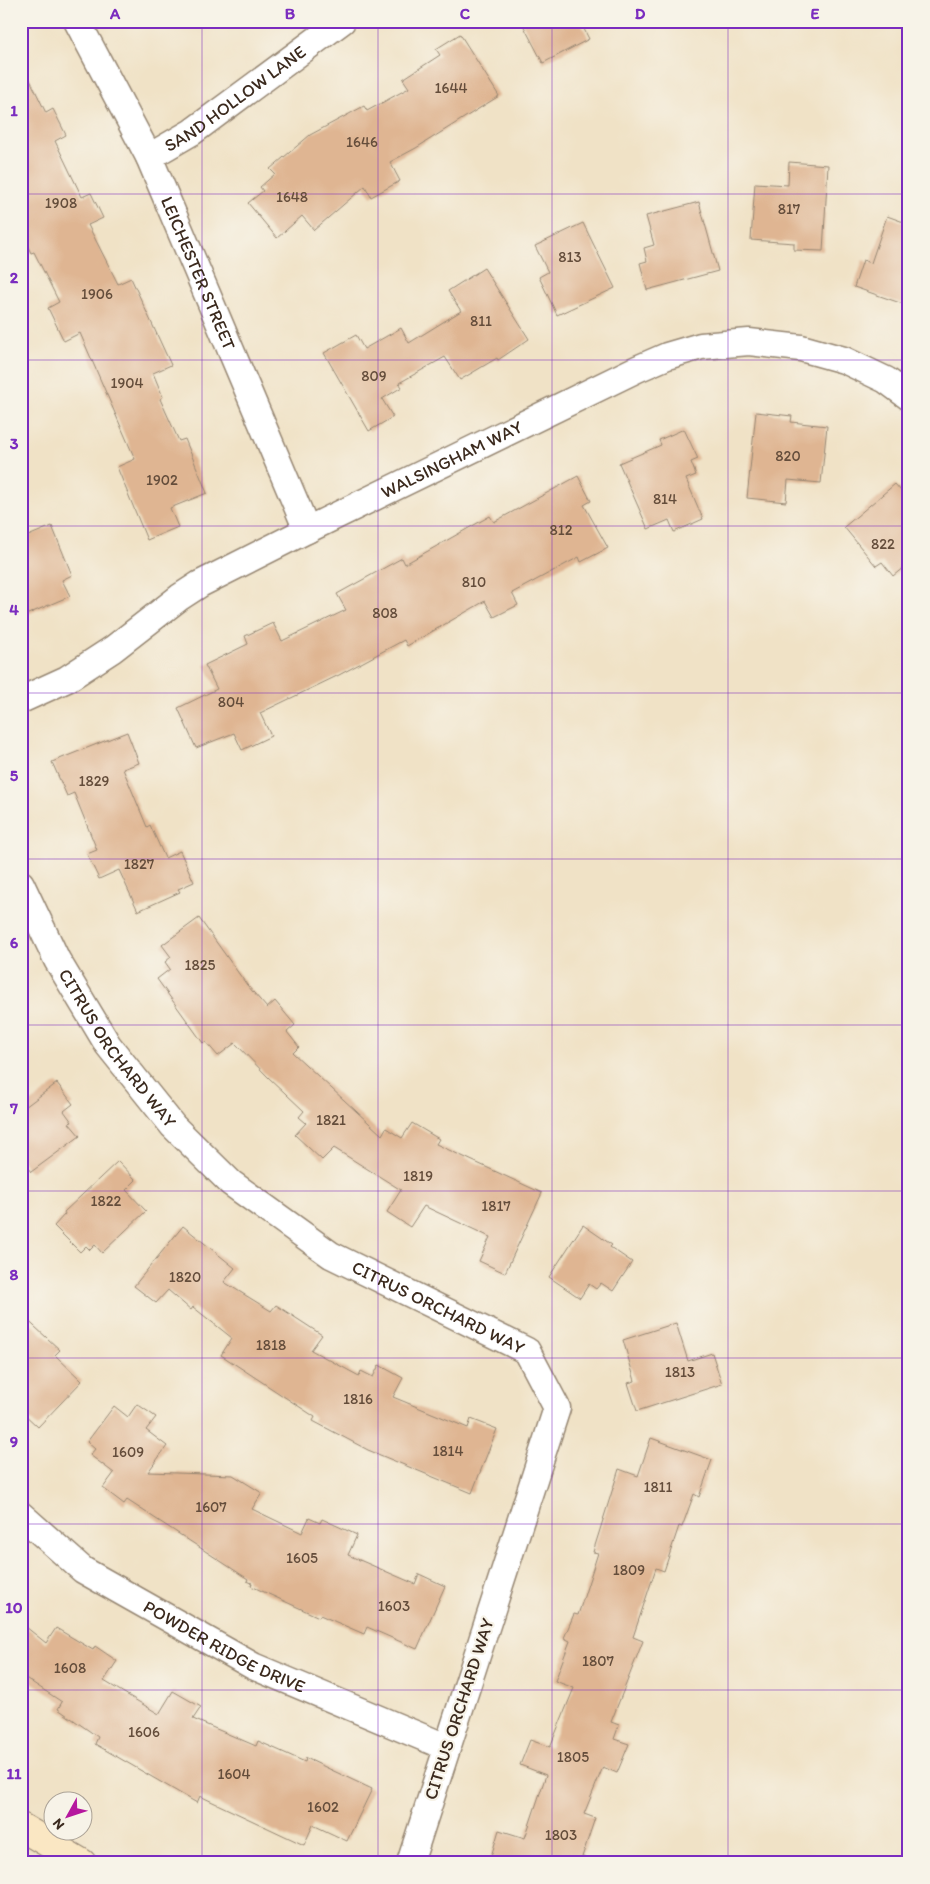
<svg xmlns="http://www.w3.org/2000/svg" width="930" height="1884" font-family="Itim,sans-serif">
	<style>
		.building { fill: #dfb592 }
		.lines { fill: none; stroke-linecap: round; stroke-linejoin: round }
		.street-casing { stroke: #968672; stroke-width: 29 }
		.secondary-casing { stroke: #968672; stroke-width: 30 }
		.street { stroke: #fff; stroke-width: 26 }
		.secondary { stroke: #fae7c3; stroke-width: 28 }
		.grid { fill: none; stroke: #7b2cbf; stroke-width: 1; stroke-opacity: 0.55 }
		.labels { text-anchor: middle; stroke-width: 4.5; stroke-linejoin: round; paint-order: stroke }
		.number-label { font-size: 15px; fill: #644d3b }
		.street-label { font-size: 18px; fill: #3b2a1e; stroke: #f7f3e8 }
		.neatline { fill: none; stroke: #7b2cbf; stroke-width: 2 }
		.grid-label { font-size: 16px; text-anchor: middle; font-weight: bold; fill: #7b2cbf }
	</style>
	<rect width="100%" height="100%" fill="#f7f3e8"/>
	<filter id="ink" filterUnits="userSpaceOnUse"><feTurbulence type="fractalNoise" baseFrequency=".02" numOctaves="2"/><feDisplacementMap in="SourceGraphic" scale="10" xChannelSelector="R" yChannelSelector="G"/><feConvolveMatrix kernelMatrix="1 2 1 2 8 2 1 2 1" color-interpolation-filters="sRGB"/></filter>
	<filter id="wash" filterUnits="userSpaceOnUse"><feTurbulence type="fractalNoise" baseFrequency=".0096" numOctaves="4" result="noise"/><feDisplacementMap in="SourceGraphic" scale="20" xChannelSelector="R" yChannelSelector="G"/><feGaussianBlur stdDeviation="1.12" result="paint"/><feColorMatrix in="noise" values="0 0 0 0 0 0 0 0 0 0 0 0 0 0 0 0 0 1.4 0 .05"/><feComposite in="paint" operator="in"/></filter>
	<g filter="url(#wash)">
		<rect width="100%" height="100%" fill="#f0e2c6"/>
		<g id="blocks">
			<g class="building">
				<polygon points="521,21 580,21 589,39 543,63"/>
				<polygon points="460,34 499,96 416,148 390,162 400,181 371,197 365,186 314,230 302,216 277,238 248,203 263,191 260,187 275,174 270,169 310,135 364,106 367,111 409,88 403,79 440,55 436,49"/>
				<polygon points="21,61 46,113 53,109 66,135 55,141 82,197 91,193 103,218 88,225 118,284 131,278 171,365 153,373 163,397 160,399 179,441 185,439 207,493 170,508 178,527 147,540 117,467 135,459 80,333 64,341 48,308 59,302 34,252 31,253 21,233 21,212 29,208 21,191"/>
				<polygon points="789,162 828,165 823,251 794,250 794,243 751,240 755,183 788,185"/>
				<polygon points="699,202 718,271 647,290 640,263 647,261 644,248 654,245 646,216"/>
				<polygon points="887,216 909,224 909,306 854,287 863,260 871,263"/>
				<polygon points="583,223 615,288 557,315 539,277 548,272 535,246"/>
				<polygon points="484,268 529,339 498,360 497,358 460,380 445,357 399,383 402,387 382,399 393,417 369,431 324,353 356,335 364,349 401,328 409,343 461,311 448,291"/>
				<polygon points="756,412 792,416 791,422 827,426 821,483 788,480 786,502 747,498"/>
				<polygon points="684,429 698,459 691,462 696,475 686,479 703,519 674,532 669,520 648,529 619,463 661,445 659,440"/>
				<polygon points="578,476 591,501 584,505 608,548 581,562 579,557 512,593 518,605 494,617 485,601 407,646 404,640 339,675 260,713 271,736 242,750 234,733 196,748 178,708 217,689 205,665 248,644 245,636 273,623 282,641 346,610 337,594 402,558 405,564 490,516 494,522"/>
				<polygon points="895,484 909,500 909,563 893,576 882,562 876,566 844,527"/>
				<polygon points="52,526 72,575 62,580 70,596 21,617 21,539"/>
				<polygon points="127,732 139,763 123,769 147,827 150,825 165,858 180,851 194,882 178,889 180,892 138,911 119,870 99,879 87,854 97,850 74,793 67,796 52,762"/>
				<polygon points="199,918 247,985 267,1008 275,1001 295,1025 287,1032 299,1047 293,1053 382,1135 386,1128 402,1138 412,1123 439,1139 436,1144 542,1193 505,1273 479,1261 490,1237 424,1206 410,1227 387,1212 401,1190 334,1148 322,1160 295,1135 306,1123 299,1117 304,1111 268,1077 235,1043 218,1056 205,1041 203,1043 157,979 170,969 165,962 171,957 162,945"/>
				<polygon points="57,1083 73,1104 64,1111 72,1122 69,1123 80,1136 31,1172 21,1159 21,1110"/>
				<polygon points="118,1161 136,1180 126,1190 146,1211 102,1253 95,1245 90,1250 86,1246 80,1252 54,1226 65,1214 64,1212"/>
				<polygon points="583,1225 612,1245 610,1247 632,1262 613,1291 601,1283 596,1289 589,1284 580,1298 549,1277"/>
				<polygon points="183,1226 235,1268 224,1282 271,1311 276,1305 322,1335 311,1350 359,1376 361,1371 373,1377 379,1365 403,1378 393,1397 468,1428 471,1419 497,1429 472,1493 368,1450 313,1421 315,1417 221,1355 232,1338 193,1307 191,1310 168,1290 156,1303 134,1286"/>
				<polygon points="21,1314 60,1350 55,1355 82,1381 38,1427 21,1411"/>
				<polygon points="676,1323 688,1361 712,1353 722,1384 637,1411 628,1383 635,1381 623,1340"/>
				<polygon points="137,1404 156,1417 146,1430 167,1446 148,1472 233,1475 262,1493 252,1509 302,1533 309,1518 320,1523 322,1519 357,1535 348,1555 415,1584 419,1574 445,1586 417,1649 367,1627 364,1634 320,1615 319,1617 251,1586 252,1583 247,1581 248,1579 127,1500 124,1504 103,1488 114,1473 90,1455 95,1449 87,1442 114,1406 128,1417"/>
				<polygon points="651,1438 712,1460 699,1497 694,1494 682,1527 679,1526 664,1571 656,1568 633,1637 643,1641 611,1722 619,1725 614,1739 629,1744 617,1773 603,1767 584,1814 595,1818 582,1857 585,1858 585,1863 489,1863 499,1830 525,1838 546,1775 520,1765 530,1740 550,1747 574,1688 555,1681 570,1641 564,1638 574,1614 578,1615 598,1553 593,1552 619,1469 638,1476"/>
				<polygon points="21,1623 46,1643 56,1628 93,1650 95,1646 117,1661 104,1681 159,1714 173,1691 201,1707 193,1719 256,1746 258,1741 305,1762 306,1758 372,1789 347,1841 313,1825 304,1845 200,1796 197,1803 95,1744 98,1737 58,1709 62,1702 21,1675"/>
			</g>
		</g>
	</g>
	<g filter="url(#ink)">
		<use href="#blocks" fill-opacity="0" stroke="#968672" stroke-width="1"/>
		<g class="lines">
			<defs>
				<g id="street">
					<path id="s1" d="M77 21 149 157 307 530"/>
					<path id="s2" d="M149 157 192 132 342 21"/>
					<path id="s3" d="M21 700 67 679 113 649 180 597 200 584 307 530 637 369 667 356 701 346 749 342 801 348 844 360 886 380 909 397"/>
					<path id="s4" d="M21 884 57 960 108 1045 173 1126 231 1183 331 1255 527 1351 557 1408 410 1863"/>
					<path id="s5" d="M21 1515 83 1570 253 1666 446 1747"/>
				</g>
				<polyline id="secondary" points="21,1827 82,1863"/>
			</defs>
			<use href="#street" class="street-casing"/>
			<use href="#secondary" class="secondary-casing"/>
			<use href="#street" class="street"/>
			<use href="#secondary" class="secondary"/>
		</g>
	</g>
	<path class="grid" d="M202 21V1863M378 21V1863M552 21V1863M728 21V1863M21 194H909M21 360H909M21 526H909M21 693H909M21 859H909M21 1025H909M21 1191H909M21 1358H909M21 1524H909M21 1690H909"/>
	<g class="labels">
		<g class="number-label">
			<text x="451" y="93">1644</text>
			<text x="362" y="147">1646</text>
			<text x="292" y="202">1648</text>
			<text x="61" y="208">1908</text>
			<text x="789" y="214">817</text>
			<text x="570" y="262">813</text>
			<text x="97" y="299">1906</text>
			<text x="481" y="326">811</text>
			<text x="374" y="381">809</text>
			<text x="127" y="388">1904</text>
			<text x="788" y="461">820</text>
			<text x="162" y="485">1902</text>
			<text x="665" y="504">814</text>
			<text x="561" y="535">812</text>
			<text x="883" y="549">822</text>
			<text x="474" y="587">810</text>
			<text x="385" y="618">808</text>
			<text x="231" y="707">804</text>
			<text x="94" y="786">1829</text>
			<text x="139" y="869">1827</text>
			<text x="200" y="970">1825</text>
			<text x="331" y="1125">1821</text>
			<text x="418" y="1181">1819</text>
			<text x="106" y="1206">1822</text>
			<text x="496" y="1211">1817</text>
			<text x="185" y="1282">1820</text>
			<text x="271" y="1350">1818</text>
			<text x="680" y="1377">1813</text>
			<text x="358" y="1404">1816</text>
			<text x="448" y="1456">1814</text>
			<text x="128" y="1457">1609</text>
			<text x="658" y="1492">1811</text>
			<text x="211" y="1512">1607</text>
			<text x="302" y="1563">1605</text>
			<text x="629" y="1575">1809</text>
			<text x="394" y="1611">1603</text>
			<text x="598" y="1666">1807</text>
			<text x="70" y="1673">1608</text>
			<text x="144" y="1737">1606</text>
			<text x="573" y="1762">1805</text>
			<text x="234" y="1779">1604</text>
			<text x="323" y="1812">1602</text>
			<text x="561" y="1840">1803</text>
		</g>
		<g class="street-label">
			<text dy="6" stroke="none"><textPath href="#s2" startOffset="104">SAND HOLLOW LANE</textPath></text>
			<text dy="6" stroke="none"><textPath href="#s1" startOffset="280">LEICHESTER STREET</textPath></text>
			<text dy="6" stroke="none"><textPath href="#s3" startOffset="495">WALSINGHAM WAY</textPath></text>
			<text dy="6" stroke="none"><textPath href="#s4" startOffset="191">CITRUS ORCHARD WAY</textPath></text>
			<text dy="6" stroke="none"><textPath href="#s4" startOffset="611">CITRUS ORCHARD WAY</textPath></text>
			<text dy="6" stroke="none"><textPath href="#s5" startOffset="244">POWDER RIDGE DRIVE</textPath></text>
			<text transform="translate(459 1709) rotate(-72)" y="6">CITRUS ORCHARD WAY</text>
		</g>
	</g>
	<rect width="930" height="1884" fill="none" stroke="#f7f3e8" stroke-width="55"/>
	<g transform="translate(68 1816) rotate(230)"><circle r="24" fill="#f7f3e8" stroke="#aca397"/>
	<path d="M0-4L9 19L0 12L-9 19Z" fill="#b5179e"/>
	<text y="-8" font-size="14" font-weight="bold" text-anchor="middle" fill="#3b2a1e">N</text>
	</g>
	<rect x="28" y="28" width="874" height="1828" class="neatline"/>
	<g class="grid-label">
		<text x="115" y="19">A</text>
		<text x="290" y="19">B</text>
		<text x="465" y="19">C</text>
		<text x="640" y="19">D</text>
		<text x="815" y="19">E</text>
		<text x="14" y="116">1</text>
		<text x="14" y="283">2</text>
		<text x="14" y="449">3</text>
		<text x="14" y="615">4</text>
		<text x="14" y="781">5</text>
		<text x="14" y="948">6</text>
		<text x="14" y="1114">7</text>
		<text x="14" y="1280">8</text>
		<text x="14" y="1447">9</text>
		<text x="14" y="1613">10</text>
		<text x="14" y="1779">11</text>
	</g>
</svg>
